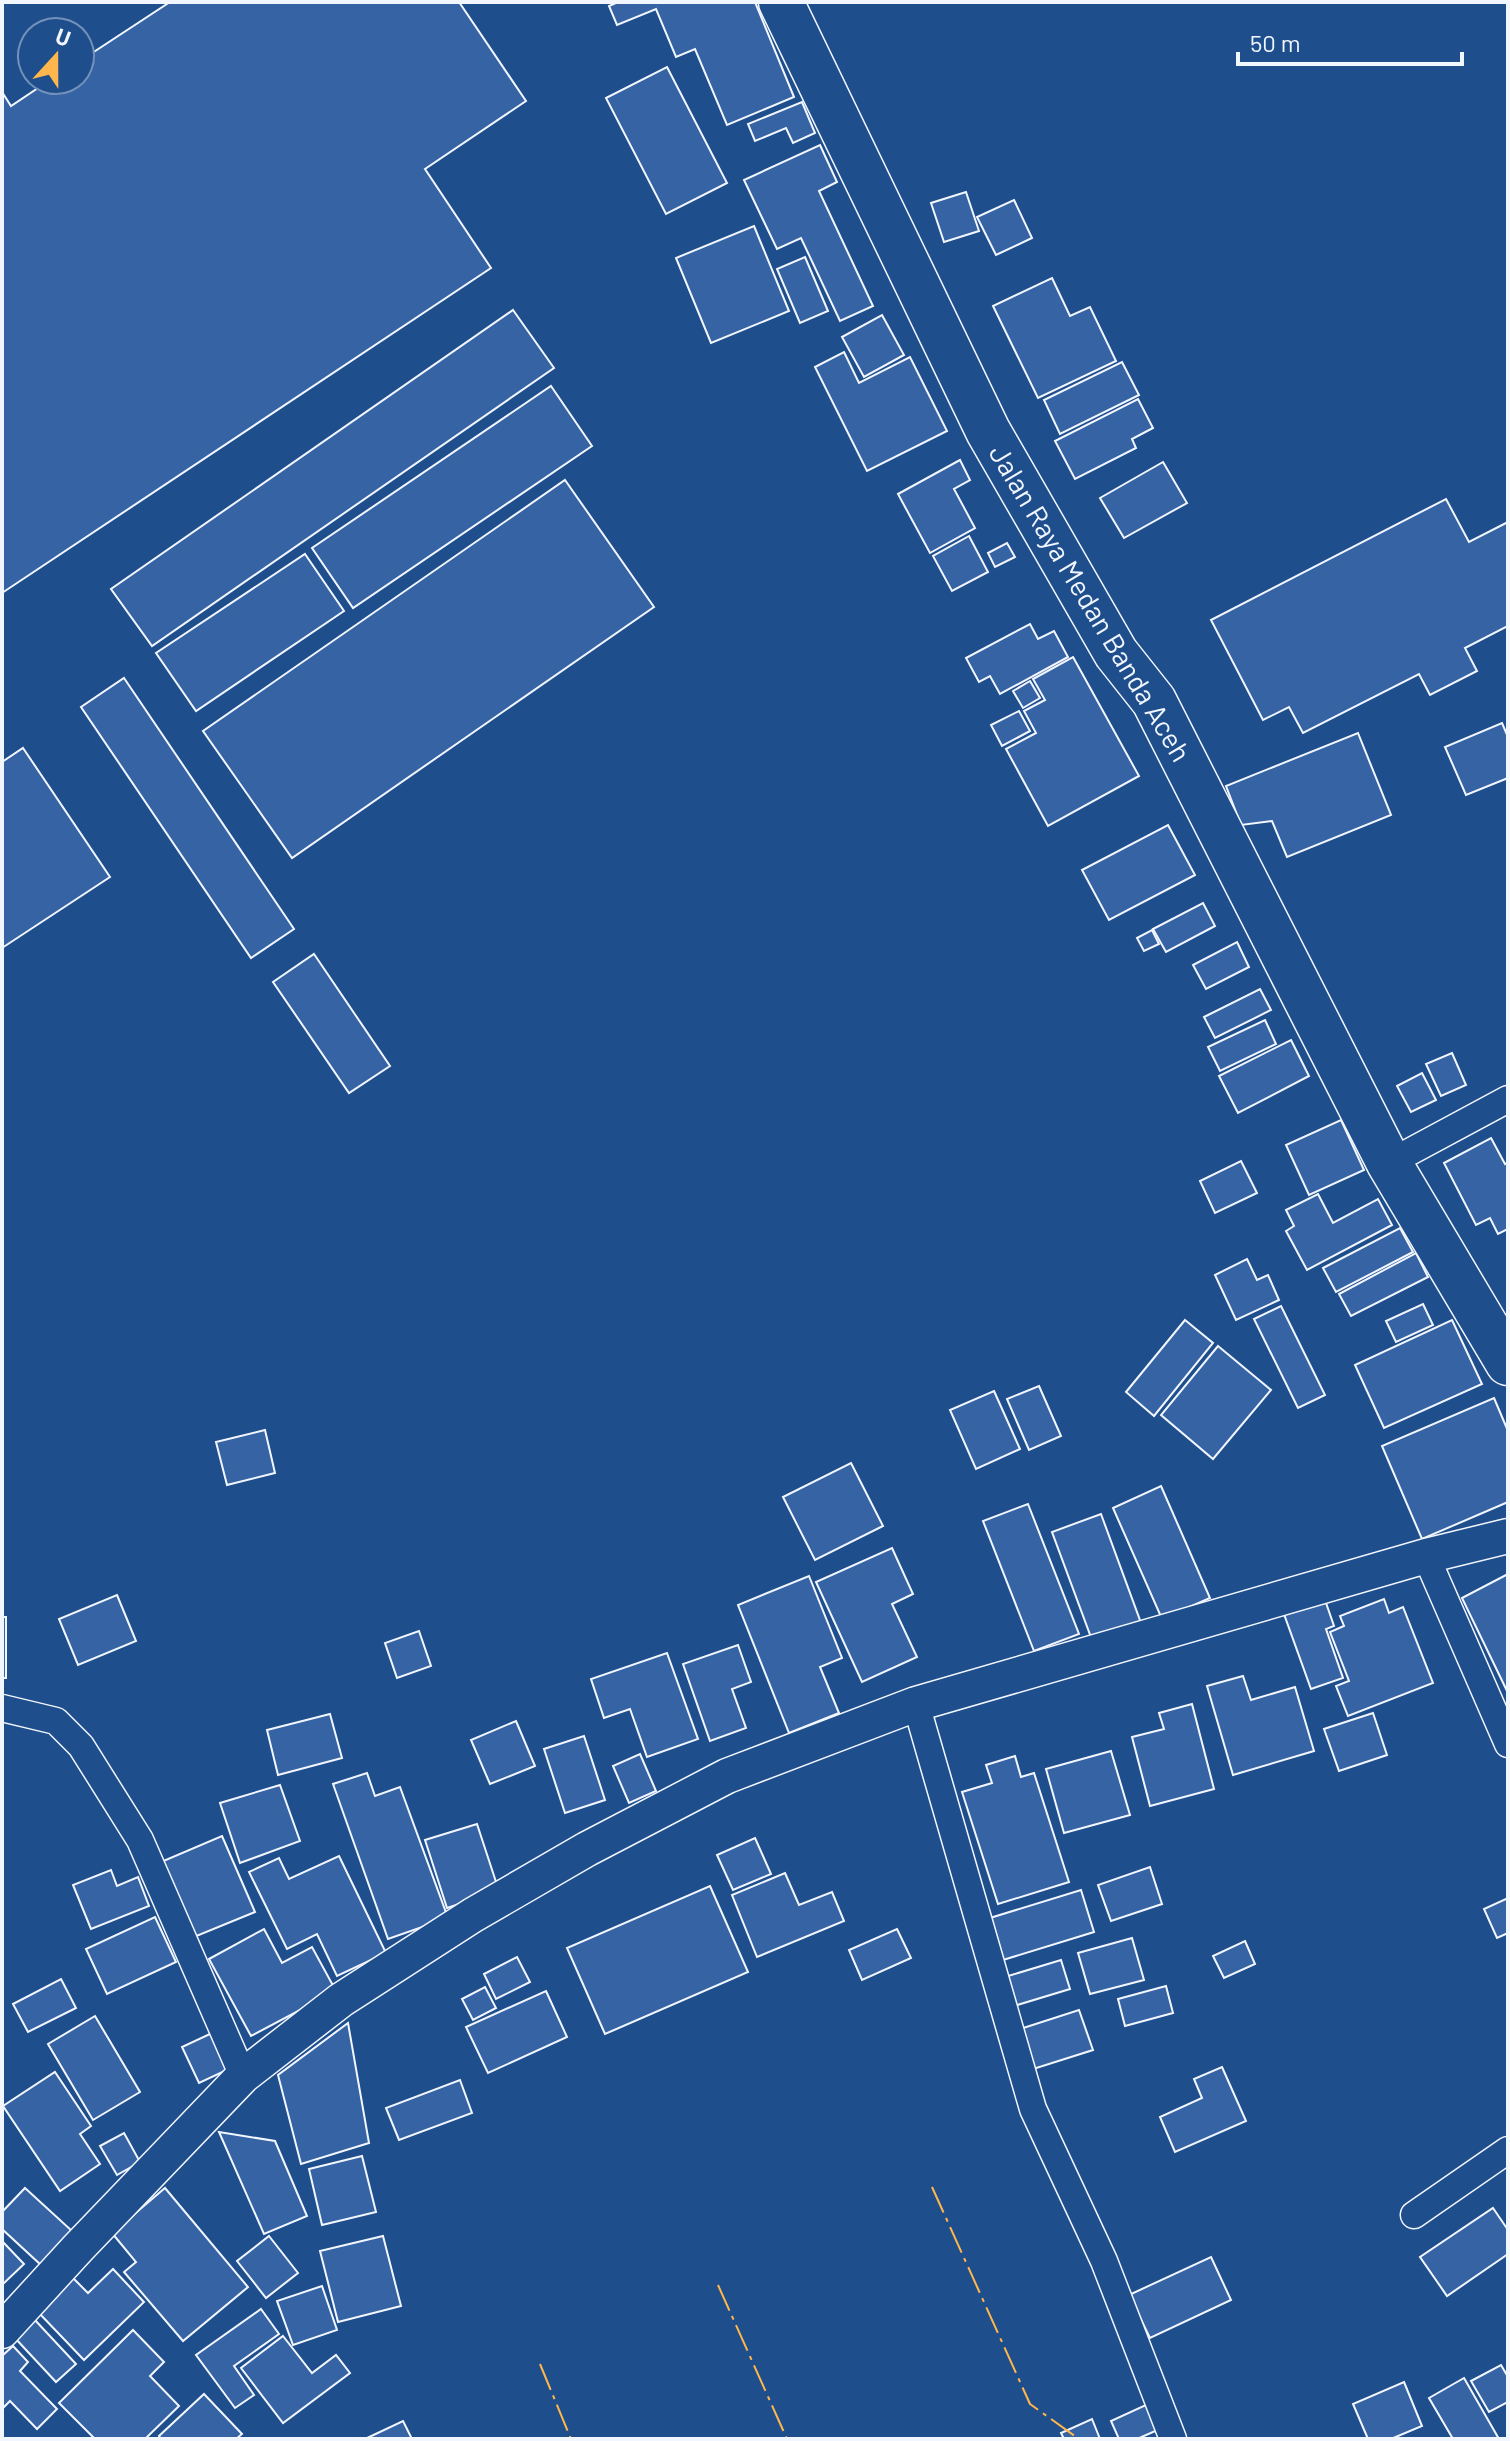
<svg xmlns="http://www.w3.org/2000/svg" width="1510" height="2441" font-family="Barlow,sans-serif">
	<style>
		.building { fill: #3563a3; stroke: #f2f6ff; stroke-width: 2 }
		.lines { fill: none; stroke-linecap: round; stroke-linejoin: round }
		.minor-casing { stroke: #f2f6ff; stroke-width: 29 }
		.tertiary-casing { stroke: #f2f6ff; stroke-width: 37 }
		.trunk-casing { stroke: #f2f6ff; stroke-width: 47 }
		.minor { stroke: #1f4e8c; stroke-width: 26 }
		.tertiary { stroke: #1f4e8c; stroke-width: 34 }
		.trunk { stroke: #1f4e8c; stroke-width: 44 }
		.power { stroke: #ffb74d; stroke-width: 2; stroke-dasharray: 28 6 4 6; stroke-linecap: butt }
		.labels { text-anchor: middle; stroke-width: 6; stroke-linejoin: round; paint-order: stroke }
		.street-label { font-size: 28px; fill: #f2f6ff; stroke: #1f4e8c }
	</style>
	<rect width="100%" height="100%" fill="#1f4e8c"/>
	<g class="building">
		<polygon points="170,2 459,2 526,101 425,169 491,268 2,593 2,92 11,106 50,80 80,80 80,61"/>
		<polygon points="618,2 755,2 794,97 727,125 695,49 676,57 656,9 617,25 609,6"/>
		<polygon points="667,67 727,183 666,214 606,98"/>
		<polygon points="802,102 815,133 793,143 786,128 755,141 748,124"/>
		<polygon points="820,145 837,182 819,191 873,306 840,321 801,238 777,249 744,180"/>
		<polygon points="966,192 979,231 944,242 931,203"/>
		<polygon points="1014,200 1032,238 996,255 977,217"/>
		<polygon points="754,226 789,311 711,343 676,258"/>
		<polygon points="805,257 828,311 800,323 777,269"/>
		<polygon points="1052,278 1070,316 1090,307 1116,361 1038,398 993,306"/>
		<polygon points="513,310 554,368 152,646 111,589"/>
		<polygon points="882,315 904,355 864,377 842,337"/>
		<polygon points="844,352 859,383 910,357 947,431 867,471 815,367"/>
		<polygon points="1122,362 1139,395 1060,434 1044,400"/>
		<polygon points="551,386 592,446 353,608 312,548"/>
		<polygon points="1138,399 1153,428 1132,439 1136,448 1075,479 1055,441"/>
		<polygon points="960,460 970,480 954,489 975,528 930,553 898,494"/>
		<polygon points="1163,462 1187,503 1124,538 1100,498"/>
		<polygon points="565,480 654,607 292,858 203,731"/>
		<polygon points="1446,499 1469,542 1508,522 1508,626 1465,648 1477,671 1430,695 1419,674 1303,733 1289,707 1263,720 1211,620"/>
		<polygon points="969,536 988,572 952,591 933,556"/>
		<polygon points="1007,543 1015,557 995,567 988,553"/>
		<polygon points="305,554 344,611 196,711 156,653"/>
		<polygon points="1030,624 1038,639 1054,631 1068,657 1000,694 990,676 979,682 966,658"/>
		<polygon points="1073,657 1139,776 1048,826 1006,749 1036,733 1024,711 1045,700 1033,679"/>
		<polygon points="124,678 294,929 251,958 81,707"/>
		<polygon points="1030,681 1040,698 1023,708 1013,691"/>
		<polygon points="1019,711 1030,731 1002,746 991,725"/>
		<polygon points="1502,723 1508,737 1508,778 1466,795 1445,747"/>
		<polygon points="1358,733 1391,815 1287,857 1272,821 1241,825 1226,786"/>
		<polygon points="23,748 110,877 2,948 2,762"/>
		<polygon points="1168,825 1195,875 1109,920 1082,870"/>
		<polygon points="1203,903 1215,926 1166,952 1153,929"/>
		<polygon points="1152,930 1159,944 1144,951 1137,938"/>
		<polygon points="1237,942 1249,967 1206,989 1193,965"/>
		<polygon points="314,954 390,1066 349,1093 273,982"/>
		<polygon points="1260,989 1271,1010 1215,1038 1204,1017"/>
		<polygon points="1265,1020 1276,1044 1220,1071 1208,1047"/>
		<polygon points="1291,1040 1309,1076 1238,1113 1219,1076"/>
		<polygon points="1452,1053 1466,1085 1441,1096 1426,1064"/>
		<polygon points="1422,1073 1436,1100 1411,1112 1397,1086"/>
		<polygon points="1341,1120 1364,1170 1309,1195 1286,1145"/>
		<polygon points="1491,1138 1505,1164 1508,1162 1508,1229 1498,1234 1490,1218 1476,1225 1444,1163"/>
		<polygon points="1241,1161 1257,1193 1215,1213 1200,1181"/>
		<polygon points="1318,1194 1333,1223 1378,1199 1392,1225 1307,1270 1286,1231 1294,1226 1286,1210"/>
		<polygon points="1400,1228 1413,1252 1336,1292 1323,1268"/>
		<polygon points="1416,1253 1428,1277 1351,1316 1339,1294"/>
		<polygon points="1247,1259 1257,1280 1268,1275 1279,1300 1236,1320 1215,1275"/>
		<polygon points="1423,1304 1433,1325 1396,1342 1386,1321"/>
		<polygon points="1281,1306 1325,1395 1298,1408 1254,1319"/>
		<polygon points="1185,1320 1213,1343 1154,1416 1126,1392"/>
		<polygon points="1452,1320 1482,1384 1384,1428 1355,1365"/>
		<polygon points="1218,1346 1271,1390 1213,1459 1161,1415"/>
		<polygon points="1039,1386 1061,1436 1029,1450 1007,1399"/>
		<polygon points="994,1391 1020,1449 976,1469 950,1410"/>
		<polygon points="1494,1398 1508,1431 1508,1502 1422,1539 1382,1446"/>
		<polygon points="265,1430 275,1473 227,1485 216,1442"/>
		<polygon points="851,1463 883,1526 815,1560 783,1497"/>
		<polygon points="1161,1486 1210,1598 1162,1619 1113,1508"/>
		<polygon points="1028,1504 1079,1634 1034,1651 983,1521"/>
		<polygon points="1101,1514 1141,1623 1092,1640 1052,1532"/>
		<polygon points="892,1548 913,1594 892,1604 917,1657 862,1682 816,1582"/>
		<polygon points="1508,1574 1508,1693 1462,1598"/>
		<polygon points="809,1576 842,1658 820,1667 839,1713 789,1733 738,1605"/>
		<polygon points="117,1595 136,1641 78,1665 59,1619"/>
		<polygon points="1384,1599 1389,1613 1403,1607 1433,1683 1348,1716 1336,1686 1349,1681 1330,1632 1344,1626 1340,1616"/>
		<polygon points="1325,1600 1334,1626 1326,1629 1343,1678 1311,1689 1284,1614"/>
		<rect x="2" y="1617" width="4" height="61"/>
		<polygon points="419,1631 431,1666 397,1678 385,1643"/>
		<polygon points="738,1645 751,1682 732,1689 746,1728 710,1741 683,1664"/>
		<polygon points="667,1653 698,1739 647,1757 630,1709 604,1718 591,1679"/>
		<polygon points="1243,1676 1251,1700 1295,1687 1314,1751 1233,1775 1207,1686"/>
		<polygon points="1192,1704 1214,1789 1150,1806 1132,1737 1164,1729 1159,1713"/>
		<polygon points="1373,1713 1387,1755 1339,1771 1324,1729"/>
		<polygon points="330,1714 342,1758 278,1775 267,1730"/>
		<polygon points="516,1721 535,1766 490,1784 471,1740"/>
		<polygon points="584,1736 605,1800 565,1813 544,1749"/>
		<polygon points="1111,1751 1130,1815 1064,1833 1046,1769"/>
		<polygon points="640,1754 656,1791 629,1803 613,1766"/>
		<polygon points="1015,1756 1021,1777 1034,1773 1069,1882 998,1904 962,1792 992,1783 986,1765"/>
		<polygon points="367,1773 375,1796 400,1787 448,1918 388,1939 333,1784"/>
		<polygon points="280,1785 300,1841 240,1863 220,1803"/>
		<polygon points="477,1824 499,1891 447,1908 425,1840"/>
		<polygon points="222,1836 255,1912 194,1937 161,1862"/>
		<polygon points="755,1838 771,1874 733,1890 717,1855"/>
		<polygon points="339,1856 386,1953 337,1976 317,1934 287,1949 249,1872 279,1858 289,1879"/>
		<polygon points="1150,1867 1162,1904 1111,1921 1098,1885"/>
		<polygon points="111,1870 117,1886 138,1877 149,1906 91,1929 73,1885"/>
		<polygon points="785,1873 799,1905 832,1892 844,1921 757,1957 732,1895"/>
		<polygon points="710,1886 748,1972 605,2034 567,1948"/>
		<polygon points="1081,1890 1094,1932 1003,1960 990,1918"/>
		<polygon points="1508,1898 1508,1933 1497,1938 1484,1909"/>
		<polygon points="155,1917 176,1962 107,1994 86,1949"/>
		<polygon points="264,1929 282,1963 312,1947 336,1991 251,2036 209,1959"/>
		<polygon points="897,1929 911,1958 862,1980 849,1950"/>
		<polygon points="1132,1938 1144,1980 1090,1994 1078,1953"/>
		<polygon points="1245,1941 1255,1964 1224,1978 1213,1956"/>
		<polygon points="517,1957 530,1982 496,1999 484,1974"/>
		<polygon points="1061,1960 1070,1989 1014,2006 1005,1977"/>
		<polygon points="61,1979 76,2008 28,2032 13,2004"/>
		<polygon points="1166,1986 1173,2013 1125,2026 1118,1999"/>
		<polygon points="485,1987 496,2008 473,2020 462,1999"/>
		<polygon points="546,1991 567,2037 488,2073 466,2027"/>
		<polygon points="1079,2010 1093,2050 1030,2070 1017,2030"/>
		<polygon points="95,2016 140,2092 93,2120 48,2044"/>
		<polygon points="348,2023 369,2143 301,2164 278,2075"/>
		<polygon points="212,2033 229,2069 199,2083 182,2047"/>
		<polygon points="1222,2067 1246,2121 1175,2152 1160,2117 1202,2098 1194,2079"/>
		<polygon points="55,2072 91,2126 80,2134 100,2164 60,2191 3,2106"/>
		<polygon points="460,2080 472,2113 399,2140 386,2108"/>
		<polygon points="219,2132 275,2141 307,2216 264,2234"/>
		<polygon points="124,2133 140,2162 117,2175 100,2146"/>
		<polygon points="362,2156 376,2212 322,2225 309,2169"/>
		<polygon points="25,2188 72,2231 41,2265 2,2229 2,2212"/>
		<polygon points="165,2188 248,2287 183,2341 124,2272 136,2262 112,2233"/>
		<polygon points="1493,2208 1508,2230 1508,2254 1447,2296 1420,2257"/>
		<polygon points="269,2236 298,2273 266,2298 237,2261"/>
		<polygon points="383,2236 401,2306 338,2322 320,2251"/>
		<polygon points="2,2241 24,2264 2,2285"/>
		<polygon points="1211,2257 1231,2300 1150,2338 1129,2295"/>
		<polygon points="113,2269 144,2302 84,2360 38,2312 73,2278 88,2293"/>
		<polygon points="322,2286 337,2330 293,2345 277,2301"/>
		<polygon points="261,2309 279,2334 234,2366 254,2395 235,2408 196,2355"/>
		<polygon points="34,2319 76,2364 56,2382 14,2337"/>
		<polygon points="133,2330 164,2362 150,2376 179,2406 145,2439 95,2439 59,2403"/>
		<polygon points="283,2336 312,2373 336,2355 350,2373 283,2423 241,2368"/>
		<polygon points="13,2346 28,2362 20,2371 57,2409 37,2429 10,2401 2,2409 2,2356"/>
		<polygon points="1501,2365 1508,2377 1508,2402 1489,2412 1471,2381"/>
		<polygon points="1464,2378 1499,2439 1453,2439 1429,2398"/>
		<polygon points="1404,2382 1422,2426 1391,2439 1368,2439 1353,2404"/>
		<polygon points="204,2394 242,2434 236,2439 161,2439 159,2436"/>
		<polygon points="1148,2404 1160,2429 1137,2439 1119,2439 1111,2421"/>
		<polygon points="1092,2419 1100,2439 1064,2439 1061,2433"/>
		<polygon points="403,2421 412,2439 365,2439"/>
	</g>
	<g class="lines">
		<defs>
			<g id="minor">
				<polyline points="1389,1163 1508,1099"/>
				<polyline points="1426,1556 1508,1744"/>
				<polyline points="916,1704 1033,2109 1104,2261 1173,2439"/>
				<polyline points="2,1708 56,1721 81,1746 140,1840 243,2076"/>
				<polyline points="1414,2215 1508,2150"/>
			</g>
			<polyline id="tertiary" points="2,2331 78,2248 243,2076 341,2000 473,1915 587,1849 727,1776 916,1704 1426,1556 1508,1536"/>
			<polyline id="trunk" points="781,2 988,431 1116,653 1154,701 1389,1163 1508,1363"/>
		</defs>
		<use href="#minor" class="minor-casing"/>
		<use href="#tertiary" class="tertiary-casing"/>
		<use href="#trunk" class="trunk-casing"/>
		<use href="#minor" class="minor"/>
		<use href="#tertiary" class="tertiary"/>
		<use href="#trunk" class="trunk"/>
		<g class="power">
			<polyline points="932,2187 1030,2404 1079,2439"/>
			<polyline points="718,2285 787,2439"/>
			<polyline points="540,2364 571,2439"/>
		</g>
	</g>
	<g class="labels">
		<g class="street-label">
			<text transform="translate(1090 603) rotate(59)" y="10">Jalan Raya Medan Banda Aceh</text>
		</g>
	</g>
	<rect width="1510" height="2441" fill="none" stroke="#f2f6ff" stroke-width="8"/>
	<g transform="translate(56 56) rotate(21)"><circle r="38" fill="#1f4e8c" stroke="#7391ba" stroke-width="2"/>
	<path d="M0-6L14 30L0 20L-14 30Z" fill="#ffb74d"/>
	<text y="-12" font-size="22" font-weight="bold" text-anchor="middle" fill="#f2f6ff">U</text>
	</g>
	<path d="M1238 52v12h224v-12" fill="none" stroke="#f2f6ff" stroke-width="4"/>
	<text x="1250" y="52" font-size="24" fill="#f2f6ff" stroke="#1f4e8c" stroke-width="6" paint-order="stroke">50 m</text>
</svg>
